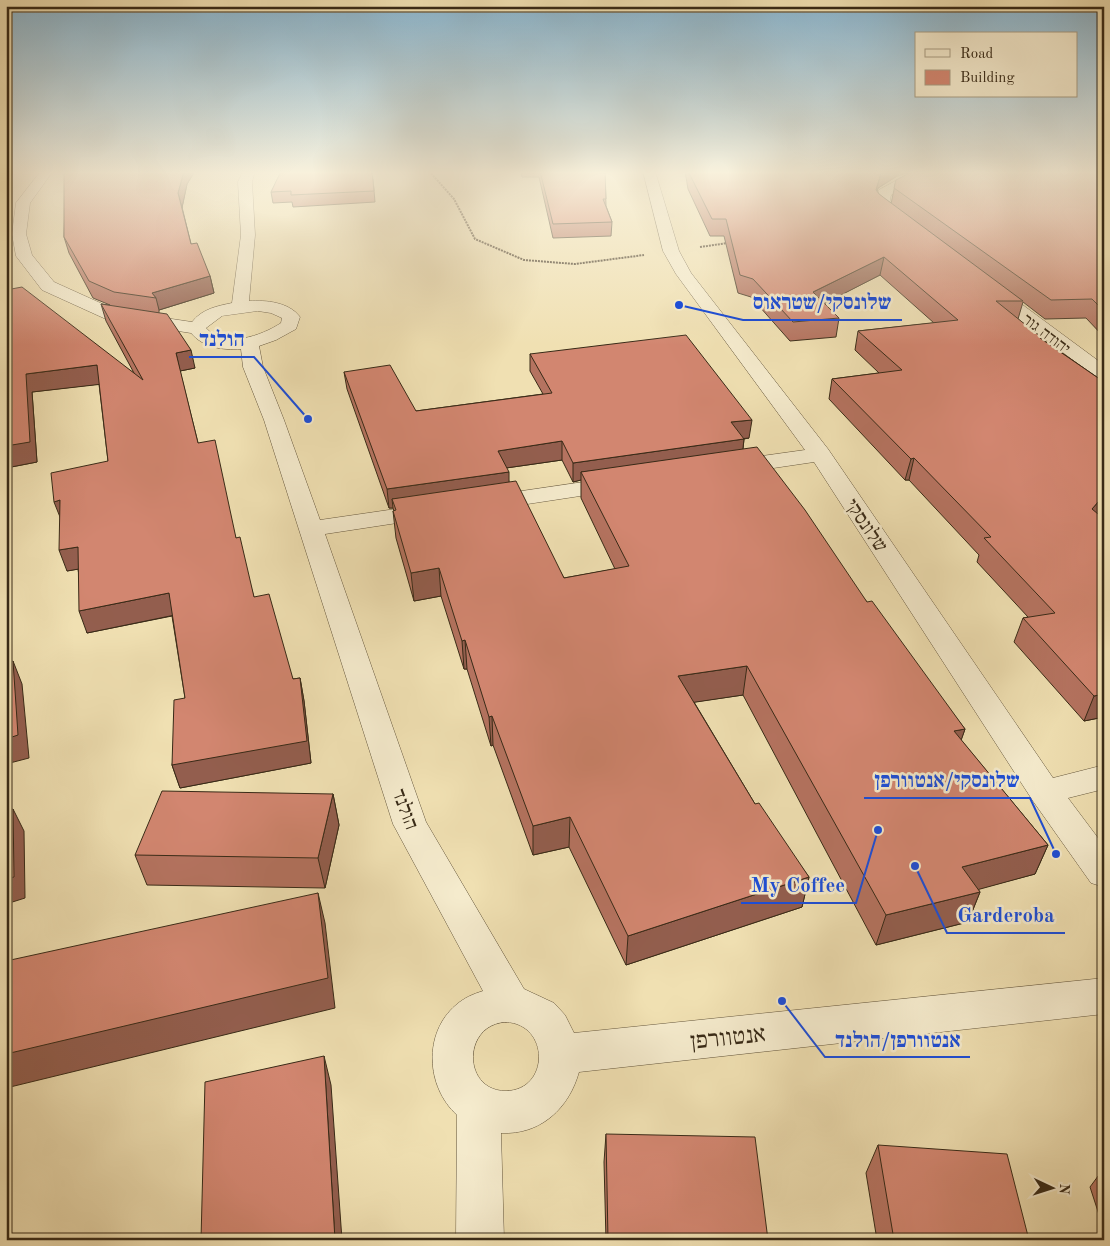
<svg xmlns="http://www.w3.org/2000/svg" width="1110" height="1246" font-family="'Old Standard TT','Frank Ruhl Libre',serif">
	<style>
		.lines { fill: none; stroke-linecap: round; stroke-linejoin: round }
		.minor-casing { stroke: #66583e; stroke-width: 1 }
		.path { stroke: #382a17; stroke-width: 2; stroke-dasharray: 2 1; stroke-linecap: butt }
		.minor { fill: #f5ebcd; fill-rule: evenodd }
		.wall { fill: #b57360; stroke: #382a17; fill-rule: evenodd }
		.shaded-wall { fill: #935e4e; stroke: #382a17 }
		.building { fill: #d28670; stroke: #382a17 }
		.labels { text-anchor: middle; stroke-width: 5; stroke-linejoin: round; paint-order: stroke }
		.far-street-label { font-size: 16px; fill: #382a17; stroke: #f5ebcd }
		.street-label { font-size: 20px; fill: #382a17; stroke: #f5ebcd }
		.near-street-label { font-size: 24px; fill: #382a17; stroke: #f5ebcd }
		.leader { fill: none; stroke: #1d4ed8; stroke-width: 2 }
		.callout-dot { fill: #1d4ed8; stroke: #f5ebcd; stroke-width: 2 }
		.callout-label { font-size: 21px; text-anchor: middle; font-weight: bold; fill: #1d4ed8; stroke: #f5ebcd; stroke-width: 5; stroke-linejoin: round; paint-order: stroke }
	</style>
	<rect width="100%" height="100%" fill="#f0e0b2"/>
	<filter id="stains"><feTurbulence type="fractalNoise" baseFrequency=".004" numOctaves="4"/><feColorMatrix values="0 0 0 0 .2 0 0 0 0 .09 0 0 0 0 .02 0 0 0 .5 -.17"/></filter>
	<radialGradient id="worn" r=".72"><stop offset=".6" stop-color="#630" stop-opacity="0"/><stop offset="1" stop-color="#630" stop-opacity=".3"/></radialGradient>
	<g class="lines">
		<defs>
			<g id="minor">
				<path d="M41 171H53L30 203 26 234 32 255 54 282 118 311 192 322C202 309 217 306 232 303L241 235 238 182 243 171H255L252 182 255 235 249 301C266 300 289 302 300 317L296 329 276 340 259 346 263 367 284 420 320 520 430 504 438 506 442 511 438 516 430 518 325 534 426 822 524 989 554 1003 565 1015 574 1033 1104 978V1014L579 1072C569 1108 541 1135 501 1133L504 1240H456L457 1115C426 1087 423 1033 456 1005 464 998 473 994 483 991L393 824 264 420 243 367 241 349C222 350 204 348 191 333L108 320 42 290 16 256 12 234 16 203ZM258 311 271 313 282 318 281 323C261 336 225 349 206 328L222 316ZM506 1022C550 1024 550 1090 506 1091 462 1091 462 1024 506 1022Z"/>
				<polygon points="643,171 655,171 679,251 691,273 828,449 1053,778 1104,765 1104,789 1068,798 1104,846 1104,887 1091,883 1033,801 814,462 733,474 725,472 722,467 725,462 733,460 805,450 676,274 663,251"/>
				<polygon points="914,171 943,171 937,175 924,176 891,195 889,205 912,224 910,227 900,227 875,206 879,190"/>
				<polygon points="991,285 997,286 1104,365 1104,380 1097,378 985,294 983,290 985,286"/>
				<polygon points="618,477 626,479 630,484 626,489 488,510 480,508 476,503 480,498 488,496"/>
			</g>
		</defs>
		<use href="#minor" class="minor-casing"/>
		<g class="path">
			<polyline points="429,171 454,199 475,239 524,260 575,264 644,255"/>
			<polyline points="700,247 728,243"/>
		</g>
		<use href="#minor" class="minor"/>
	</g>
	<g class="wall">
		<polygon points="66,171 195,171 187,184 182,207 191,244 210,276 214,293 159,310 159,313 195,368 180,371 198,443 236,538 254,597 293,679 300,678 304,701 311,763 180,788 172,765 185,698 172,616 87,633 78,569 67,571 108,461 99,384 32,392 37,462 6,468 6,290 134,373 106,321 101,304 110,305 93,298 69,253 64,237"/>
		<polygon points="521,171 605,171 606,206 612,222 611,236 553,238 539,177 522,177"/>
		<polygon points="685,171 913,171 897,176 878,188 877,191 879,194 891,204 896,180 1104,171 1104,337 1086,318 1045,319 1023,302 1018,319 1042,338 1042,339 1104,382 1104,507 1098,514 1104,519 1104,717 1084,721 1014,642 1023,618 1028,617 977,562 979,555 909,480 905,480 829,399 832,379 879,373 855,350 858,331 934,323 880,275 824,303 839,318 836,337 790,341 751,297 738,293 724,236 710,236 688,189"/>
		<polygon points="373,179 375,202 293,207 292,202 273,203 271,192"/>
		<path d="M530 354 749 438 744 439 743 449 867 602 965 729 961 740 1048 845 1035 874 978 889 980 892 968 922 876 945 743 695 694 702 755 804 809 877 802 907 626 965 569 847 533 855 493 745 491 746 467 669H464L441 596 414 601 396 538 393 511H394L393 508H389L347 389 344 372 416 411 543 394 530 371ZM562 460 573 482 581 480V498L615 569 564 578 509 482 506 468Z"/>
		<polygon points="333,794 339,825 325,888 147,885 135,855"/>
		<polygon points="606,1134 768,1240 606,1240 604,1162"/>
		<polygon points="878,1145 1029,1240 877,1240 866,1173"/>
		<polygon points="1104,1168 1104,1230 1090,1187"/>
	</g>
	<g class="shaded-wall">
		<polygon points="6,171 13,171 6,179"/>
		<polygon points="184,171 195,171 187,184 182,208 178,193"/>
		<polygon points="885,171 913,171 897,176 878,188 873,206 876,190 881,173"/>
		<polygon points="884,257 880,275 810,311 813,292"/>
		<polygon points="210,276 214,293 159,310 156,298 152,293"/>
		<polygon points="191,350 195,368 180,371 176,353"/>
		<polygon points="97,365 103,384 32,392 37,462 6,468 6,446 26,374"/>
		<polygon points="752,420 749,438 729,440 731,422"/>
		<polygon points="744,439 742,457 581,472 581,480 573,482 573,463"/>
		<polygon points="562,441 562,460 499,469 498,451"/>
		<polygon points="914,458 909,480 905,480 911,459"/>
		<polygon points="509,472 509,491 392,499 393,508 389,508 387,489"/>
		<polygon points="1104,495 1104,507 1083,531 1092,509"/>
		<polygon points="60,500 62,522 54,502"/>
		<polygon points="78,547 85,568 67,571 59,550"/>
		<polygon points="439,568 441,596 414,601 411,573"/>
		<polygon points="169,593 175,615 87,633 79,611"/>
		<polygon points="465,640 467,669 464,669 462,641"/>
		<polygon points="13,661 22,684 29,758 6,764 6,739"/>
		<polygon points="747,666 743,695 676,705 678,676"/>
		<polygon points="300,678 304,701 311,763 180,788 172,765"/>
		<polygon points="1104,694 1104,717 1084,721 1094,696"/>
		<polygon points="492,716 493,745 491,746 489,717"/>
		<polygon points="965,729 955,758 954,731"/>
		<polygon points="333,794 339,825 325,888 318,858"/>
		<polygon points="13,809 24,831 25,898 6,904 6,879"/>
		<polygon points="570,817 569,847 533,855 533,826"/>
		<polygon points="1048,845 1035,874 951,897 962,867"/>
		<polygon points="809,877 802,907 626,965 628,936"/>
		<polygon points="980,892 968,922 876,945 886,915"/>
		<polygon points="318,893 325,923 335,1008 6,1088 6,1054"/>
		<polygon points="324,1056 331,1085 342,1240 335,1240"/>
	</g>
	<g class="building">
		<polygon points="66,171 184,171 178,193 191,244 197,243 210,276 152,293 156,298 114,292 89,281 64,237 64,174"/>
		<polygon points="281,171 372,171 374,191 291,195 291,191 271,192"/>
		<polygon points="540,171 605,171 606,199 603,199 612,222 553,224"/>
		<polygon points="689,171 885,171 881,173 876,190 879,194 1023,301 996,301 1042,338 1040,338 1104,382 1104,495 1092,509 1104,519 1104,694 1094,696 1023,618 1055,613 984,538 991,537 914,458 911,459 832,379 902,370 858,331 958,320 884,257 813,292 839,318 793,322 753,279 740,275 726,219 712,219 689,173"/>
		<polygon points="914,171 1104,171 1104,311 1092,299 1051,300 894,188 896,180"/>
		<polygon points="22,287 143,380 101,304 167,314 191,350 176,353 198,443 215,440 236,538 240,537 254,597 269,594 293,679 300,678 307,741 172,765 174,700 185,698 169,593 79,611 78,547 59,550 60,500 54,502 51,473 108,461 97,365 26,374 30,442 6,446 6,290"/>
		<polygon points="686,335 752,420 731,422 744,439 573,463 562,441 498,451 509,472 387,489 344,372 390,365 416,411 552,393 530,354"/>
		<polygon points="757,447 805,510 867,602 872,601 965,729 954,731 1048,845 962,867 980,892 886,915 747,666 678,676 755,804 759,803 809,877 628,936 570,817 533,826 492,716 489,717 465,640 462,641 439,568 411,573 393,511 396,510 392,499 516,481 564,578 629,566 581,472"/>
		<polygon points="13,661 18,735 6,739 6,663"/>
		<polygon points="162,791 333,794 318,858 135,855"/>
		<polygon points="13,809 14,877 6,879 6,811"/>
		<polygon points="318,893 328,978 6,1054 6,961"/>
		<polygon points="324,1056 335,1240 201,1240 205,1082"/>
		<polygon points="606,1134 755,1137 768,1240 608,1240"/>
		<polygon points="878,1145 1007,1154 1029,1240 894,1240"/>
	</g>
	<linearGradient id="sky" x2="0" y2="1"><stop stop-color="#89b7d2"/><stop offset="0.5" stop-color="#f8f1dc"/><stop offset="1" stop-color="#f8f1dc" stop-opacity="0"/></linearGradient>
	<rect width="1110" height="345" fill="url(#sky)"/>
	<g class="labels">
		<g class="far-street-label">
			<text transform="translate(1047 333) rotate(37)" y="6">יהודה גור</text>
		</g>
		<g class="street-label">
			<text transform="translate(867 525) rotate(56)" y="7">שלונסקי</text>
			<text transform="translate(406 809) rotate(69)" y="7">הולנד</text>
		</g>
		<g class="near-street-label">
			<text transform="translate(728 1037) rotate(-6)" y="8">אנטוורפן</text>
		</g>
	</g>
	<path class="leader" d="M679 305L743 320H902M308 419L254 357H189M1056 854L1030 798H864M878 830L856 903H741M915 866L947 933H1065M782 1001L825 1057H970"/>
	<g class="callout-dot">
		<circle cx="679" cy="305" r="5"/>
		<circle cx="308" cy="419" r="5"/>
		<circle cx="1056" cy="854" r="5"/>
		<circle cx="878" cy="830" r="5"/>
		<circle cx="915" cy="866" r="5"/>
		<circle cx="782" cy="1001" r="5"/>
	</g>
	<g class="callout-label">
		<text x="822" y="309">שלונסקי/שטראוס</text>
		<text x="222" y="346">הולנד</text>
		<text x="947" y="787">שלונסקי/אנטוורפן</text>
		<text x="798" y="892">My Coffee</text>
		<text x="1006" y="922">Garderoba</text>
		<text x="898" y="1047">אנטוורפן/הולנד</text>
	</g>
	<rect width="1110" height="1246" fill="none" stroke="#f0e0b2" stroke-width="25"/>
	<rect x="8" y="8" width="1095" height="1231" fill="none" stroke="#382a17" stroke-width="2.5"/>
	<rect x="12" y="12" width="1085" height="1221" fill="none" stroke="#382a17"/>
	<rect x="915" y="32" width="162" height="65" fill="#f5ebcd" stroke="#a99e84"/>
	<rect x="925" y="49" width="25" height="8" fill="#f5ebcd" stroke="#a99e84"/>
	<text x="960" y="58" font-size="15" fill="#382a17">Road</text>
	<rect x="925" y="70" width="25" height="15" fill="#d28670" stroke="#a99e84"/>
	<text x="960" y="82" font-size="15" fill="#382a17">Building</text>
	<g transform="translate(1052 1188) rotate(94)" stroke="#f5ebcd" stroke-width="4" paint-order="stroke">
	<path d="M0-4L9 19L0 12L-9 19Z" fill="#382a17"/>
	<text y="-8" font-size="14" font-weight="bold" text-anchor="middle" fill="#382a17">N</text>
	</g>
	<rect width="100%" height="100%" filter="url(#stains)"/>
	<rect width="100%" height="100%" fill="url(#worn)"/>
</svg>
